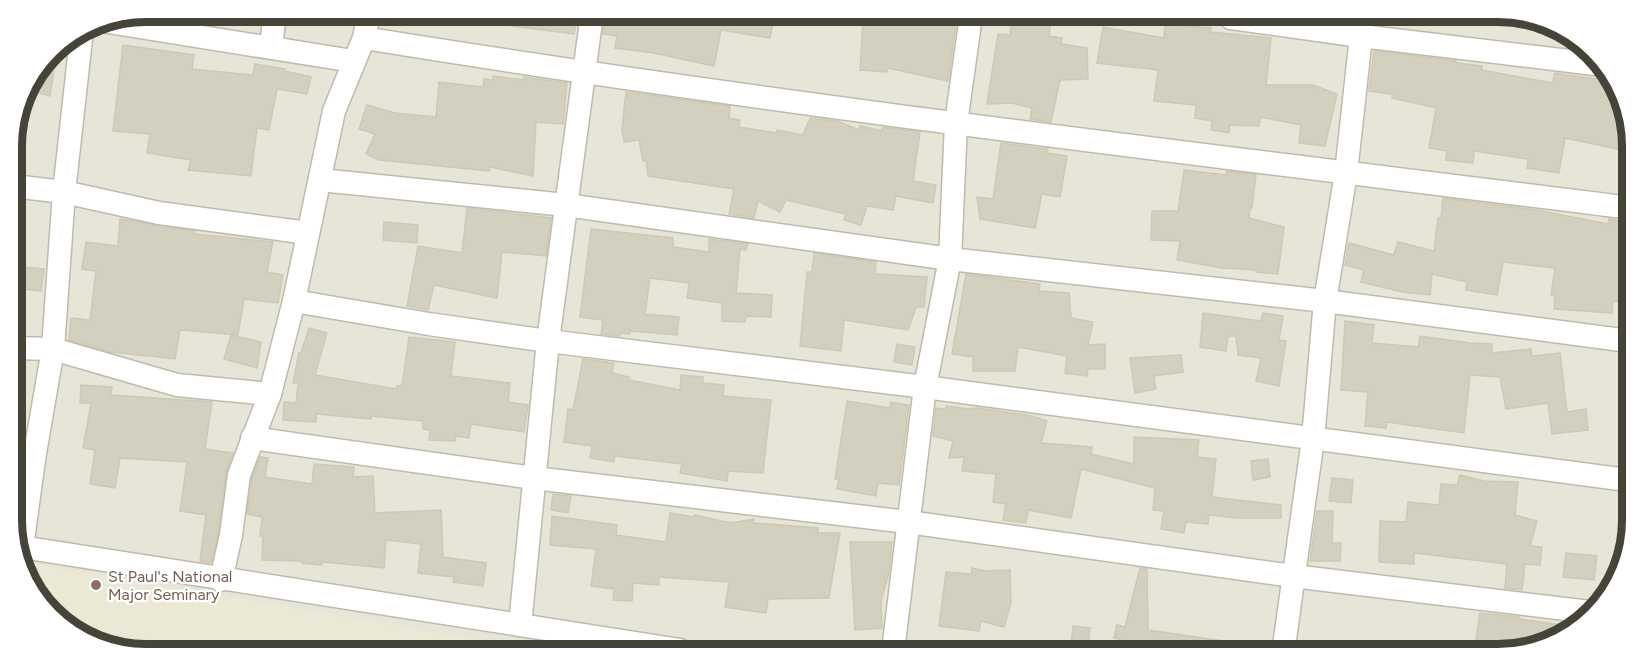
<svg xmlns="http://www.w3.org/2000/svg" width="1645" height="666" font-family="Figtree,sans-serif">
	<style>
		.residential { fill: #e6e5d8 }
		.education { fill: #ebe9d5 }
		.building { fill: #d3d0c0; stroke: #cdc9b4; stroke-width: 1.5 }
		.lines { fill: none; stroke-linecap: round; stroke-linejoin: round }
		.minor-casing { stroke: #bebbad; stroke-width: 25 }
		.minor { stroke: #fff; stroke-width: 22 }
		.education-dot { fill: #8d6e63; stroke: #fff; stroke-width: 2 }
		.labels { text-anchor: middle; stroke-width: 4.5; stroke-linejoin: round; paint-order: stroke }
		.education-label { font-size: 16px; fill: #785e54; stroke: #fff; text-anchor: start }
		.rim { fill: none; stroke: #464339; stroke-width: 8 }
	</style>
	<rect width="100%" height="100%" fill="#f3f2ea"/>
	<polygon class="residential" points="147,12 1542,19 1600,58 1632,129 1626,563 1580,626 1507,654 103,647 45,608 15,545 12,138 26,87 58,46 95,22"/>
	<polygon class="education" points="23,562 535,649 103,647 45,608"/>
	<g class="building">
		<polygon points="512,14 578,14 574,34 512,26"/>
		<polygon points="629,15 775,15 770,38 721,30 714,66 654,53 615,48 617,36 603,34 605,17 628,20"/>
		<polygon points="866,16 957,16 948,81 888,68 887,72 860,70 863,20 865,20"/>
		<polygon points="1012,16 1051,17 1049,36 1062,38 1061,44 1087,48 1088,79 1060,80 1051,122 1030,119 1032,108 1012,103 987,104 998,34 1010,35"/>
		<polygon points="1165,24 1211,28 1210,32 1271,38 1266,85 1313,85 1337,94 1325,146 1299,143 1301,125 1260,117 1259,126 1230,125 1229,133 1211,130 1212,121 1195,118 1196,105 1154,101 1158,70 1097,63 1103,27 1164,38"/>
		<polygon points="58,45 50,96 25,89 26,87"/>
		<polygon points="123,45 194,55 192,69 253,75 255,64 285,69 285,71 311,77 307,94 277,89 269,130 257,128 251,176 188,170 191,160 147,153 150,134 113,131"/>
		<polygon points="1374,51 1456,61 1456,63 1482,66 1482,70 1552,83 1555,73 1610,81 1632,129 1631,152 1565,138 1559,173 1527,168 1528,159 1474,151 1473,163 1446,160 1447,151 1429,148 1436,108 1392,98 1392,94 1369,91"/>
		<polygon points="493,76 524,80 524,77 567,83 563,124 536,122 533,176 490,167 489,171 379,160 366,154 375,134 359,129 367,105 395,113 436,117 439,82 483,87 484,79 493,80"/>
		<polygon points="626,92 730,106 729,118 740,120 739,127 776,133 777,130 803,135 810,118 837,121 859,130 860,126 882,131 882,127 920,132 913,181 936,185 933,203 896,196 893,210 867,206 861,225 844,220 846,214 786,200 780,212 758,201 754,218 729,214 734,189 648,176 646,160 643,161 639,140 624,142 622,129"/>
		<polygon points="1001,143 1048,149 1047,153 1067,156 1060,197 1042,194 1035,228 980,219 977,197 993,199"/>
		<polygon points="1184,170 1226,175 1227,171 1256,175 1252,208 1250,208 1249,218 1284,227 1278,274 1256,272 1256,270 1222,268 1177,260 1180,241 1151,240 1152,211 1178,211"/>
		<polygon points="1443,198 1536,210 1608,224 1609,219 1630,223 1629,303 1613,301 1612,313 1554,309 1555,296 1551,295 1555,268 1503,262 1497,295 1466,290 1467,282 1432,274 1430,295 1402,292 1361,282 1364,270 1345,265 1349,243 1394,255 1398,242 1434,251 1438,218 1441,218"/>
		<polygon points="467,208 551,218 546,256 502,252 497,298 434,285 428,310 407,306 418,246 462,253"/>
		<polygon points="120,219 195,231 194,234 273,242 267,272 283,275 278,303 244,299 238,335 180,330 175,359 111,352 69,340 71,318 90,320 96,271 82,269 86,242 118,246"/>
		<polygon points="384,222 418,225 417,243 383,240"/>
		<polygon points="591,229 673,238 673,247 709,252 709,239 748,244 746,250 740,249 736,293 772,295 771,317 746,316 745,322 722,321 722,303 687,298 689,283 650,278 645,314 679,317 677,335 630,331 629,334 620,333 620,336 601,334 603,320 580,317"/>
		<polygon points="814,253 876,262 875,274 927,277 924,307 916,307 908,330 844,320 841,351 800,346 807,272 812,272"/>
		<polygon points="13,266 44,269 41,291 13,288"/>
		<polygon points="966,274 1040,284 1039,291 1069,293 1071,318 1093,322 1088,345 1105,344 1105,369 1088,369 1087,376 1065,373 1067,356 1018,347 1015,371 973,371 973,357 952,354"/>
		<polygon points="1203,313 1261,321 1263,313 1283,316 1279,340 1286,341 1279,386 1256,381 1261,358 1238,355 1236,336 1228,336 1226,351 1200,347"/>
		<polygon points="1345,321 1374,325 1372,343 1418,347 1420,336 1470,343 1492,344 1492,353 1531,349 1532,356 1560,353 1567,412 1586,409 1588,430 1552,434 1548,403 1506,409 1500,377 1470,375 1464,433 1387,422 1386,428 1365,426 1368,392 1341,390"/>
		<polygon points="309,328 327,333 315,375 396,389 397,386 402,386 409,337 455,342 451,376 510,383 508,402 528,405 524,432 471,424 469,438 456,436 455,441 429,440 430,430 423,429 423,421 371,416 371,419 316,414 316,422 283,420 284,402 296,403 298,383 293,383 299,353 301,353"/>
		<polygon points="231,335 261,342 257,368 224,359"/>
		<polygon points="897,344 915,347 912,365 894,362"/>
		<polygon points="1181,355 1183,372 1154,376 1156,389 1135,393 1130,358"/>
		<polygon points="583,359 614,363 612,373 629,377 629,380 680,390 681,375 703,377 703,383 724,385 723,396 771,400 763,473 728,471 727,481 680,473 682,464 615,456 614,462 590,458 592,446 564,442 568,409 573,410"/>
		<polygon points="81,385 112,387 111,395 212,402 205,449 233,453 226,473 218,533 211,563 200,561 206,515 180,511 187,462 120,458 115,488 90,484 95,450 83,448 91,403 80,403"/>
		<polygon points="847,401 890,408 891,402 909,405 899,485 878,483 876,496 837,489 839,479 835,479"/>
		<polygon points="946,406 968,409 979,408 1032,416 1047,421 1041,443 1092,447 1091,454 1134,464 1134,437 1199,440 1197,457 1216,459 1212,497 1281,505 1281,518 1237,518 1209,515 1208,524 1186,522 1184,533 1161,529 1164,511 1153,510 1155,488 1081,469 1071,518 1028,510 1026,523 1003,520 1006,504 993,502 996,474 962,471 964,457 949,458 953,441 933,436 936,408 945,409"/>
		<polygon points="260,457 268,458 265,477 312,484 314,464 354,467 353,477 373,476 375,513 441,510 443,557 486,563 483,586 453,582 454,577 418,573 421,544 386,540 384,568 334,563 322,562 321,565 302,563 302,561 262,560 263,536 260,536 262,517 247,514 252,478"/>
		<polygon points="1268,459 1270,477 1253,480 1251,461"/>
		<polygon points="1460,475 1483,481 1518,482 1515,515 1537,521 1530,546 1542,547 1540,565 1525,564 1522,590 1505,588 1507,564 1414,553 1414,564 1379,562 1380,521 1406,522 1408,502 1439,505 1441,484 1457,485"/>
		<polygon points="1332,478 1353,480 1351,503 1329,501"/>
		<polygon points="553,494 571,496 568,513 551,510"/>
		<polygon points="1317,511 1333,511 1332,543 1341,543 1340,561 1310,561"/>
		<polygon points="670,513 694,517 694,515 731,523 754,519 754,523 818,528 818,533 840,533 829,598 768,599 766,613 725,607 729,582 659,577 659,585 633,583 632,601 613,600 614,589 591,586 596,549 550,545 552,516 617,525 616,535 666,542"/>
		<polygon points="850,542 892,542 889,572 881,601 882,628 855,630"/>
		<polygon points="1566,553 1597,556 1594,580 1563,577"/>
		<polygon points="972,568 985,571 1010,570 1011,603 1004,627 981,621 979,631 939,626 946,572 971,574"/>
		<polygon points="1140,568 1147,569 1148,630 1223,641 1223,652 1152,652 1153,648 1114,638 1117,625 1125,627"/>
		<polygon points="1480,613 1519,617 1519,619 1577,627 1507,654 1474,654"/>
		<polygon points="1073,626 1090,628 1088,645 1071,644"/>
	</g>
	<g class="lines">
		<defs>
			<g id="minor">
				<polyline points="1231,18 1361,36 1603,65"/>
				<polyline points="102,21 353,61"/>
				<path d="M364 38C784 106 1208 155 1631 208"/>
				<polyline points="271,47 275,13"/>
				<polyline points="320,180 566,205 950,259 1325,301 1629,341"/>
				<polyline points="13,186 64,192 159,213 308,233"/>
				<polyline points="294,301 429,324 548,341 925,387 1627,480"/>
				<polyline points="13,348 53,349 177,385 270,394"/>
				<polyline points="252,438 534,478 908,522 1293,576 1590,612"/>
				<polyline points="15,546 680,650"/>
				<polyline points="22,547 35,453 53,349 64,192 82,30"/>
				<polyline points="221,580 231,535 239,475 270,394 294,301 334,111 364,38 369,13"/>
				<polyline points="520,625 548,341 592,14"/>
				<polyline points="893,651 925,387 950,259 956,123 971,16"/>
				<polyline points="1283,653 1313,439 1325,301 1346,173 1363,18"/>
			</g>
		</defs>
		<use href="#minor" class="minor-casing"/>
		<use href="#minor" class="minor"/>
	</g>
	<circle class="education-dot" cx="96" cy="585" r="6"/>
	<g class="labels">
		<g class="education-label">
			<text x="108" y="582">St Paul's National<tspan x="108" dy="18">Major Seminary</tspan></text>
		</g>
	</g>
	<path d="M0 0H1645V666H0ZM146 22H1498A124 124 0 0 1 1622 146V520A124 124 0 0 1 1498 644H146A124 124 0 0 1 22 520V146A124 124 0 0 1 146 22Z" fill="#fff" fill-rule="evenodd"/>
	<path class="rim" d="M146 22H1498A124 124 0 0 1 1622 146V520A124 124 0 0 1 1498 644H146A124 124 0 0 1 22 520V146A124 124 0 0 1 146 22Z"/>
</svg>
